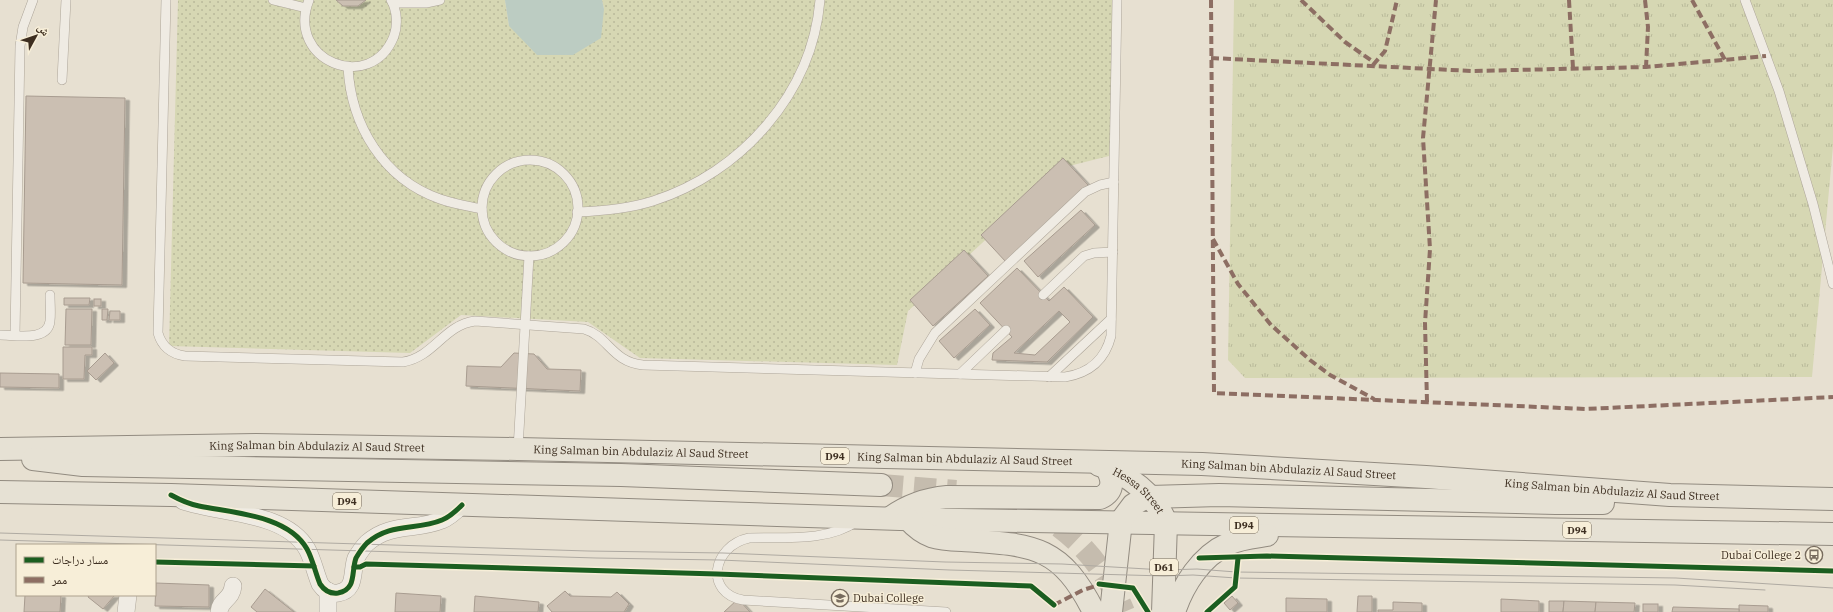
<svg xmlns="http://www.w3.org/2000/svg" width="1833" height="612" font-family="'IBM Plex Serif','Noto Naskh Arabic',serif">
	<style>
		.grass { fill: url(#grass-tufts) }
		.garden { fill: url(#garden-dots) }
		.water { fill: #bcccc2 }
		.building { fill: #cbbfb2; stroke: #a89c90; fill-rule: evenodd; filter: url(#shadow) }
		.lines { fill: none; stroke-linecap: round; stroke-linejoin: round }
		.primary-tunnel { stroke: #c5bcae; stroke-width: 22; stroke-dasharray: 22 11; stroke-linecap: butt }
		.lane-casing { stroke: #ada599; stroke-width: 10 }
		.street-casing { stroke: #ada599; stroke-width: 18 }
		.primary-casing { stroke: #928b80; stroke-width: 24 }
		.lane { stroke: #efebe3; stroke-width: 9 }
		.street { stroke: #efebe3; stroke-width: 17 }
		.primary { stroke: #e6e1d4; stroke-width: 22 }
		.tram { stroke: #afaaa2; stroke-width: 1 }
		.quiet { stroke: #8d6e63; stroke-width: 4; stroke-dasharray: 8 4; stroke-linecap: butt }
		.cycleway-casing { stroke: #f7eed8; stroke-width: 8 }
		.cycleway { stroke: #1b5e20; stroke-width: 5 }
		.labels { text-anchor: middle; stroke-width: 3; stroke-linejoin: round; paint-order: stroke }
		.shield { fill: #f7eed8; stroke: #756857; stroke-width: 1 }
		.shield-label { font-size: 10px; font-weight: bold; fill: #3d2e20 }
		.street-label { font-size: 11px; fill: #3d2e20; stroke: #f7eed8 }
		.poi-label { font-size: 11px; fill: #3d2e20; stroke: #f7eed8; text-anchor: end }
	</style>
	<defs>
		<pattern id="grass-tufts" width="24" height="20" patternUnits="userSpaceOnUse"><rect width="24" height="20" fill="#d6d7b3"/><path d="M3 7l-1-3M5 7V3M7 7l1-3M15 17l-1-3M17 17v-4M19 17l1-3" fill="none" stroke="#b9b99a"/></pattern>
		<pattern id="garden-dots" width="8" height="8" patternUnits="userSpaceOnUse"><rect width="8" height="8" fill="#d6d7b3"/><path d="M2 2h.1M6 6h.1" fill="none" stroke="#b9b99a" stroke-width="1.8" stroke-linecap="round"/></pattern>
		<filter id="shadow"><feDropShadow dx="4.5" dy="2.5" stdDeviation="0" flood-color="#0004"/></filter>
	</defs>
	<rect width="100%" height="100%" fill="#e7e0d1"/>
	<polygon class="grass" points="1234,0 1833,0 1833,146 1812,377 1245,378 1228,360"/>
	<polygon class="garden" points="178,0 336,0 343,6 358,6 366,0 505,0 509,26 604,9 602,0 1121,0 1109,156 1065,167 908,311 897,365 640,358 588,322 461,315 410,353 169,346"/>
	<polygon class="water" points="505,0 602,0 604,9 601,38 573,55 537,55 509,26"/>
	<g class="building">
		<polygon points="336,0 366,0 358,6 343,6"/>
		<polygon points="26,96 125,98 122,285 23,283"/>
		<polygon points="1063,158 1088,185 1006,262 981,235"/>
		<polygon points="1081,210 1095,225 1038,277 1024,261"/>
		<polygon points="964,250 988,276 933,326 910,300"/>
		<path d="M1017 268 1049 301 1064 287 1093 317 1047 362 992 360 993 353 1012 337 980 303ZM1059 311 1070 322 1035 355 1014 353Z"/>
		<polygon points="64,298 90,298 89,305 64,305"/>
		<rect x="94" y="299" width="7" height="7"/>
		<polygon points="66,309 92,309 91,345 65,345"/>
		<polygon points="102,309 108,309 107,320 102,320"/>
		<polygon points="975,309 990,325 954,358 939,341"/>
		<polygon points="110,311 120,311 120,320 109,320"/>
		<polygon points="63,347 92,347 92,355 85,355 84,379 63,379"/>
		<polygon points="105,353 114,363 96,380 87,371"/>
		<polygon points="514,353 534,354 547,369 581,370 580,391 466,386 467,366 501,367"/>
		<polygon points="0,373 59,374 59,388 0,387"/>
		<polygon points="156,583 209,585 209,607 155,606"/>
		<polygon points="265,589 294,612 257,612 251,607"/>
		<polygon points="565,591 570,596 611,597 617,592 629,604 624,612 552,612 547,606"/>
		<polygon points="396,593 441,596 440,612 395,612"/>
		<polygon points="25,595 61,595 60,612 24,612"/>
		<polygon points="89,595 115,595 103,609 88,597"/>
		<polygon points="475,596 539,602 538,612 474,612"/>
		<polygon points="1232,596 1238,603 1230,610 1224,603"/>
		<polygon points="1358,596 1372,596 1372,612 1357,612"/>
		<polygon points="1286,598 1327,599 1327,612 1286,612"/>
		<polygon points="738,599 750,612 724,612"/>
		<polygon points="1501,599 1539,601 1539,612 1501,612"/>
		<polygon points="1549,601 1564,601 1563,612 1549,612"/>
		<polygon points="1564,601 1596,602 1595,612 1563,612"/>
		<polygon points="1393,602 1422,603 1422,612 1378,612 1378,610 1393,610"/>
		<polygon points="1596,602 1635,603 1634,612 1595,612"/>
		<rect x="1643" y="604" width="15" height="8"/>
		<polygon points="1739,605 1768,606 1768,612 1739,612"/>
		<polygon points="1673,607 1739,609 1739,612 1672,612"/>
	</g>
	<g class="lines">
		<g class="primary-tunnel">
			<polyline points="881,485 956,491"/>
			<path d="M1000 498C1059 514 1101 557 1124 612"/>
		</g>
		<defs>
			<g id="lane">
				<path d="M166 0 158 333C162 347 171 354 185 356L403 362C434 357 444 325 475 321L584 329C608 336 612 362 643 365L1065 377C1090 373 1105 360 1111 336L1117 0"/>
				<polyline points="273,0 306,8"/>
				<path d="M309 0C285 61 371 95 394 36 398 25 397 10 391 0"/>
				<polyline points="1745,0 1779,91 1813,204 1833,284"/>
				<polyline points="393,3 426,3 440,0"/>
				<path d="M348 67C351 125 383 179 440 199 454 204 468 206 482 209"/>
				<polyline points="62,80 66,0"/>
				<circle cx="530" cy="208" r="48"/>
				<path d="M577 212C603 211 628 209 653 201 741 173 812 94 820 0"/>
				<polyline points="1043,295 1084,256 1094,253 1113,252"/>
				<path d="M0 335C15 335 48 342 50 321 51 313 50 304 50 295"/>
				<polyline points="15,335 20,46 23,27 33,0"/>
				<polyline points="915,373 919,359 935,333 1085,192 1100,185 1114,182"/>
				<polyline points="960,374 1006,330"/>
				<polyline points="1049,377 1111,319"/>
				<polyline points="518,449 529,256"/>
				<path d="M857 521C828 542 784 537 749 538 712 546 704 593 743 600L946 612"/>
			</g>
			<g id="street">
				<path d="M183 501C221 514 285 511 307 549 313 560 315 572 320 584 324 590 330 594 338 593 357 590 351 571 356 558 359 553 363 547 367 543 391 522 416 531 442 520 450 517 456 511 462 505"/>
				<polyline points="328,591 328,612"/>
				<polyline points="126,612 128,595"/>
				<path d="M219 612C220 599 232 600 233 586"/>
			</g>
			<g id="primary">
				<path id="s1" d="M0 449 256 445 518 449 1202 464 1426 477 1670 495 1833 499"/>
				<polyline points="33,459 83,465 621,475 881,485"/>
				<path id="s2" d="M1099 465C1127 473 1156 495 1166 523L1163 612"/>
				<polyline points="0,492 171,495 900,519 1833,534"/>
				<path d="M890 518C908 505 925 499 947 497L1100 498C1115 491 1113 479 1106 467"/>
				<path d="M908 519C925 538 937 539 962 540 1032 545 1060 544 1094 612"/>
				<polyline points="1111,612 1121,521 1133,505 1141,500 1150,497 1219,495 1556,503 1603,503"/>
				<path d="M1174 612C1183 585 1201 556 1228 544 1240 538 1254 537 1267 535"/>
			</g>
		</defs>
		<use href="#lane" class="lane-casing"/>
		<use href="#street" class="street-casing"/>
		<use href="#primary" class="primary-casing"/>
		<use href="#lane" class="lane"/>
		<use href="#street" class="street"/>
		<use href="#primary" class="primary"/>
		<g class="tram">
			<polyline points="0,533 588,551 723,553 945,562 1062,564 1164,570 1197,569 1236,572 1676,578 1833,588"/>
			<polyline points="0,540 596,558 720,560 950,570 1164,576 1193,575 1236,578 1675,585 1765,590"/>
		</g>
		<g class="quiet">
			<polyline points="1211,0 1214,393 1586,409 1833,397"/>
			<polyline points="1301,0 1345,42 1375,63"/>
			<polyline points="1569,0 1573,68"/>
			<polyline points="1645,0 1648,27 1646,67"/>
			<polyline points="1692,0 1725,60"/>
			<polyline points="1211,58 1472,71 1646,67 1766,56"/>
			<polyline points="1373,65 1385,51 1397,0"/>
			<polyline points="1213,239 1238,284 1271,325 1310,360 1330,375 1374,399"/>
			<polyline points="1427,402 1425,323 1430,249 1423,138 1436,0"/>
			<polyline points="1054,605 1083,590 1102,584"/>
		</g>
		<defs>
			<g id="cycleway">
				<path d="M171 495C180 500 189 504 199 506 233 513 288 515 307 549 313 560 315 572 320 584 324 590 330 594 338 593 357 590 351 571 356 558 359 553 363 547 367 543 391 522 416 531 442 520 450 517 456 511 462 505"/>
				<polyline points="1199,558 1267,556 1833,571"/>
				<polyline points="155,562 314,566"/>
				<polyline points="354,567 360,567 366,564 717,574 1031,586 1054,605"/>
				<polyline points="1099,584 1133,588 1148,612"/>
				<polyline points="1207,612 1235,587 1238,558"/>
			</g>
		</defs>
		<use href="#cycleway" class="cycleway-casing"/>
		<use href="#cycleway" class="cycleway"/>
	</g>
	<defs>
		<symbol id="bus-ring" viewBox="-11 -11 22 22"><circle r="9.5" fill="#f7eed8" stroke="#786c5e" stroke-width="1.5"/><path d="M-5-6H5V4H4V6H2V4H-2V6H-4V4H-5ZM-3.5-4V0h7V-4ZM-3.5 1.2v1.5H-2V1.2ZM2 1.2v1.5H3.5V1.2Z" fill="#786c5e"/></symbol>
		<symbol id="school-ring" viewBox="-11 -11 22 22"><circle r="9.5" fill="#f7eed8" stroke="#786c5e" stroke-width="1.5"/><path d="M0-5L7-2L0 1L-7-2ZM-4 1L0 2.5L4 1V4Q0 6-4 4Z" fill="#786c5e"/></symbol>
	</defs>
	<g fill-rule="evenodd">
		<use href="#bus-ring" x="1804" y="545" width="20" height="20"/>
		<use href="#school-ring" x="830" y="588" width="20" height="20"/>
	</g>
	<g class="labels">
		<g class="shield">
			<rect x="821" y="448" width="28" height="16" rx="3"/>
			<rect x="333" y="493" width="28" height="16" rx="3"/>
			<rect x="1230" y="517" width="28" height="16" rx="3"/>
			<rect x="1563" y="522" width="28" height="16" rx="3"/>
			<rect x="1150" y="559" width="28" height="16" rx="3"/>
		</g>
		<g class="shield-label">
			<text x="835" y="460">D94</text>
			<text x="347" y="505">D94</text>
			<text x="1244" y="529">D94</text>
			<text x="1577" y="534">D94</text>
			<text x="1164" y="571">D61</text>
		</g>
		<g class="street-label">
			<text dy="4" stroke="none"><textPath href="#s1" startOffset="317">King Salman bin Abdulaziz Al Saud Street</textPath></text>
			<text dy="4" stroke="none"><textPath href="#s1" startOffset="641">King Salman bin Abdulaziz Al Saud Street</textPath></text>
			<text dy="4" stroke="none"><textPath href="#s1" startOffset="965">King Salman bin Abdulaziz Al Saud Street</textPath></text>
			<text dy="4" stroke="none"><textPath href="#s1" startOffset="1289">King Salman bin Abdulaziz Al Saud Street</textPath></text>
			<text dy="4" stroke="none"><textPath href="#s1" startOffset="1613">King Salman bin Abdulaziz Al Saud Street</textPath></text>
			<text dy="4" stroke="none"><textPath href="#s2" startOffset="48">Hessa Street</textPath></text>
		</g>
		<g class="poi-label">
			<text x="1801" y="559">Dubai College 2</text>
			<text x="853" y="602" text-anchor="start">Dubai College</text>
		</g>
	</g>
	<rect x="16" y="544" width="140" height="52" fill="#f7eed8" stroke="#ada18e"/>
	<rect x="24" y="557" width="20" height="6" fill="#1b5e20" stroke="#ada18e"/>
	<text x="52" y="564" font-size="12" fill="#3d2e20">مسار دراجات</text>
	<rect x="24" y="577" width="20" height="6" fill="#8d6e63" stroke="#ada18e"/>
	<text x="52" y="584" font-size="12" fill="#3d2e20">ممر</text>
	<g transform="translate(36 36) rotate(50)" stroke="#f7eed8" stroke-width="3" paint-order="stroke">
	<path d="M0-3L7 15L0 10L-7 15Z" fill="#3d2e20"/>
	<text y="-6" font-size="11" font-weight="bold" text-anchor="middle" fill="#3d2e20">ش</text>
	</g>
</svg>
